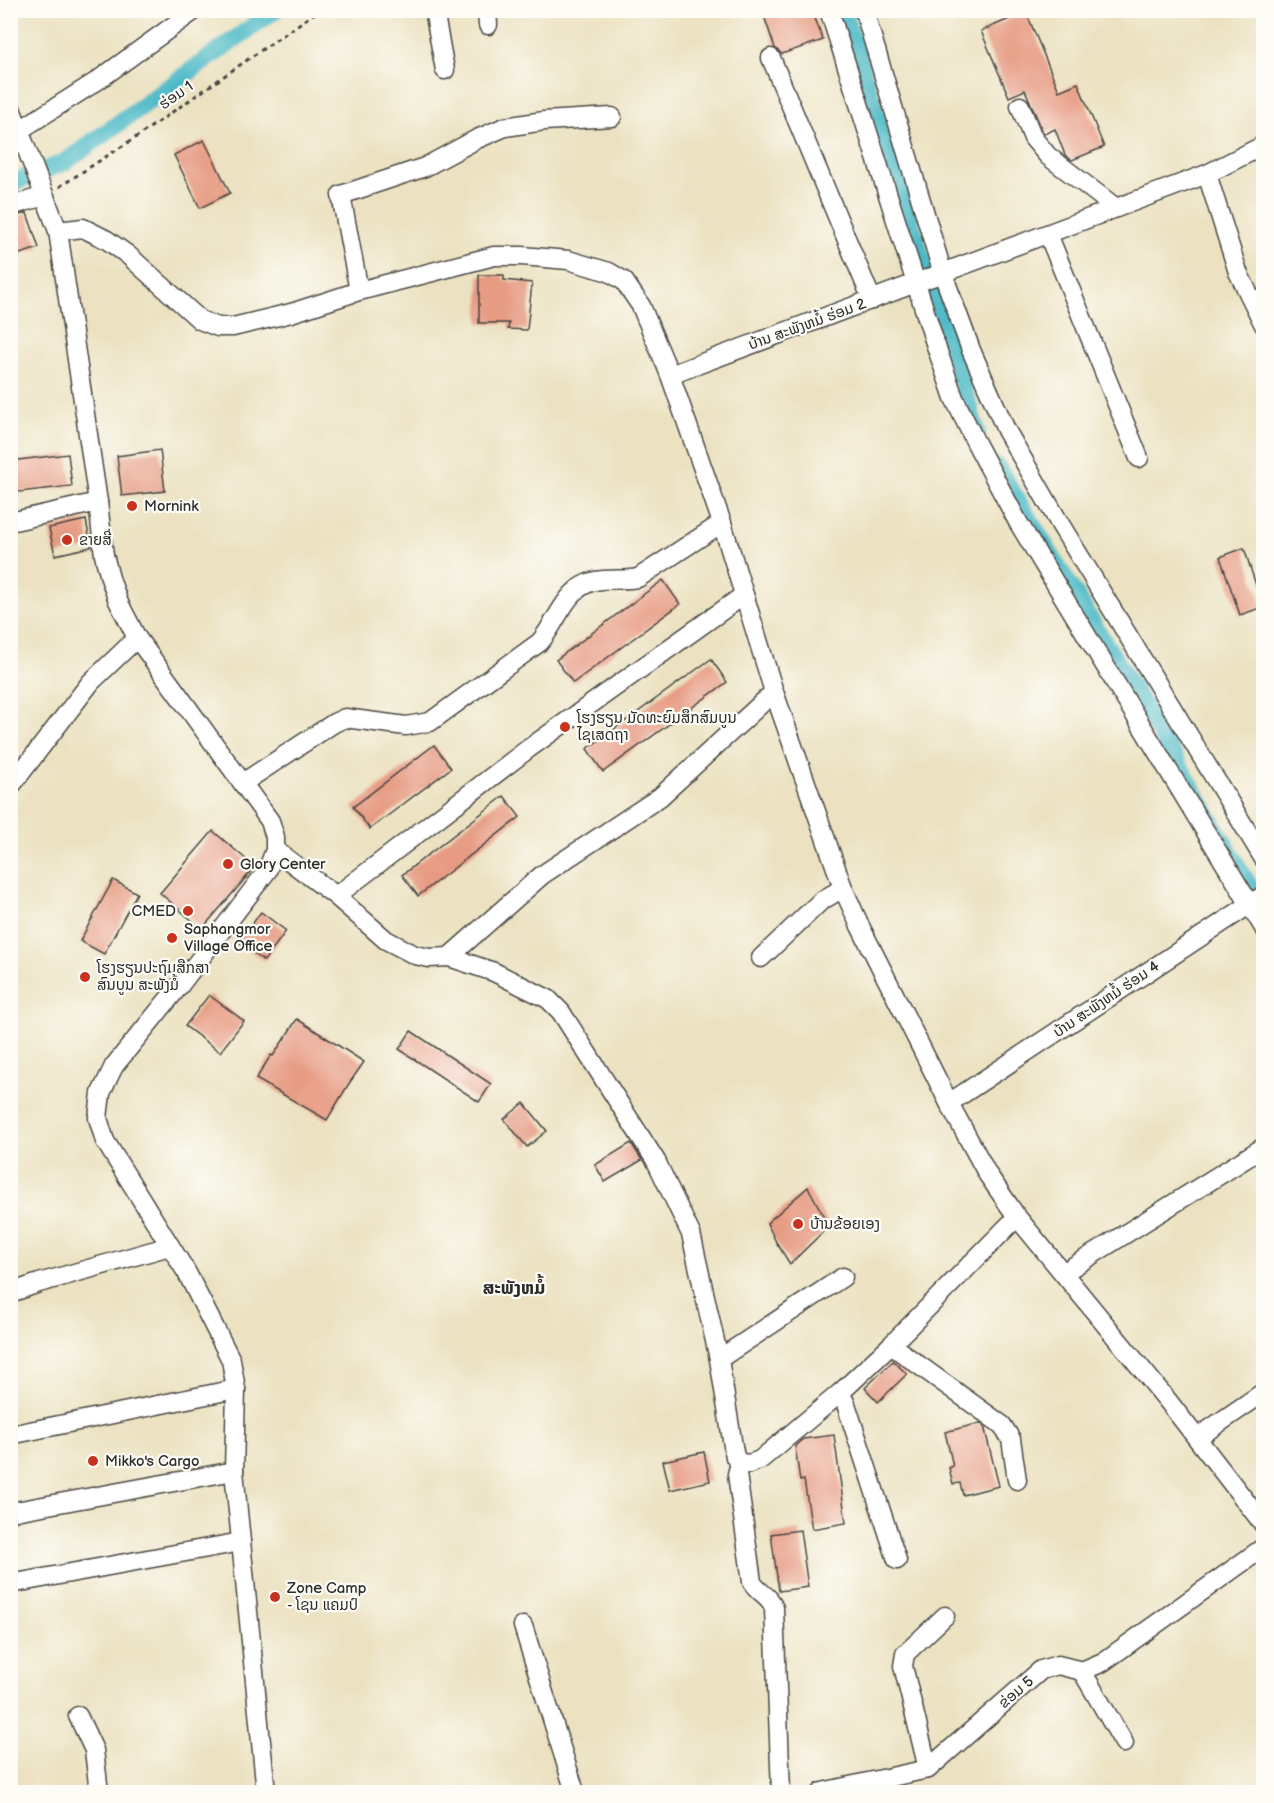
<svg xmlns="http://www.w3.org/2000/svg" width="1274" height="1803" font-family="'Balsamiq Sans','Noto Sans Lao',sans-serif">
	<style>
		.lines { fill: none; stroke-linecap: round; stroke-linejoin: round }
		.canal { stroke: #4cb9c6; stroke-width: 18 }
		.building { fill: #e79b83 }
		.minor-casing { stroke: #484642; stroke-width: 21 }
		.path { stroke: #484642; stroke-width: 3; stroke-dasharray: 4.5 4.5; stroke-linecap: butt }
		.minor { stroke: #fff; stroke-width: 18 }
		.poi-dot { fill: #c8321e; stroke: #fdfcf7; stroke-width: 2 }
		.labels { text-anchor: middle; stroke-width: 4.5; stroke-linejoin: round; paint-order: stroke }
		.street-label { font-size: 15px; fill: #2b2b2b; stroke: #fdfcf7 }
		.poi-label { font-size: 15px; fill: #2b2b2b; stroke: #fdfcf7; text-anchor: start }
		.quarter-label { font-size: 18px; font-weight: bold; fill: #2b2b2b; stroke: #fdfcf7 }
	</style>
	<rect width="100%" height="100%" fill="#fdfcf7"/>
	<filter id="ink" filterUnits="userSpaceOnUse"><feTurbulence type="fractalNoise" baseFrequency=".0167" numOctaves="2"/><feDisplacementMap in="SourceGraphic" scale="12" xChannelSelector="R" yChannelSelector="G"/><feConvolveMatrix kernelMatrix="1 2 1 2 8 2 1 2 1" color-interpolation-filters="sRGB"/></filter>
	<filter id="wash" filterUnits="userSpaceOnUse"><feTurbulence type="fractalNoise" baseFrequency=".008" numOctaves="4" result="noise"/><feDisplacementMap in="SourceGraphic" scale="24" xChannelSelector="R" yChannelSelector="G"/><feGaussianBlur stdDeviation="1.35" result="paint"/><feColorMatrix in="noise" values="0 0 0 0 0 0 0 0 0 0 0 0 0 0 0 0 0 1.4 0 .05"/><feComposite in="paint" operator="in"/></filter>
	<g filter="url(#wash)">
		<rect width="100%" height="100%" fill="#ece2c1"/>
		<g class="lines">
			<g class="canal">
				<polyline points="843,10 925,267"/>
				<polyline points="10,184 65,162 275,10"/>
				<polyline points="934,291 977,433"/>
				<polyline points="997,467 1163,738 1251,889"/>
			</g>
		</g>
		<g id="blocks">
			<g class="building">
				<polygon points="762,10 812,10 823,40 782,54 775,48"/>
				<polygon points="1026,12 1059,91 1078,83 1104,147 1072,160 1065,155 1055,129 1044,134 1043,132 1025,90 1009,97 981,31"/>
				<polygon points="204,140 230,193 200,208 174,155"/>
				<polygon points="27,213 39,248 10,257 10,217"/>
				<polygon points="479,275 504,275 504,280 532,283 527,330 508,329 509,323 479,323"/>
				<polygon points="160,450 165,491 122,496 117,456"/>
				<polygon points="68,454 72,486 10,493 10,461"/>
				<polygon points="86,520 91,547 55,555 49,528"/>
				<polygon points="1244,548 1263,607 1240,615 1220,557"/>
				<polygon points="663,580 680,604 573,683 556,660"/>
				<polygon points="711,659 727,682 603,772 587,749"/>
				<polygon points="434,745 451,768 370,829 353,807"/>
				<polygon points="504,796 520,817 418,896 402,875"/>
				<polygon points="213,831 255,867 202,929 160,893"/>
				<polygon points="113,880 137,893 104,954 80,941"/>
				<polygon points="261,912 286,931 264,961 239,942"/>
				<polygon points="209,995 244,1021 220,1052 185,1026"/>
				<polygon points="297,1019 364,1062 348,1085 327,1120 256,1079 271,1055 273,1056"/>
				<polygon points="411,1031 491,1084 479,1102 399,1049"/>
				<polygon points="524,1103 547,1131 527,1147 504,1119"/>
				<polygon points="631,1143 642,1160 605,1182 595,1165"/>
				<polygon points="808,1187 829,1226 790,1264 776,1242 767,1223"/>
				<polygon points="893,1361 907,1374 878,1402 865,1388"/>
				<polygon points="980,1423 984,1426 999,1486 963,1495 960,1483 953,1484 949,1468 953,1466 945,1432"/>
				<polygon points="834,1435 846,1523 812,1529 804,1480 800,1481 795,1446 803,1439"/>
				<polygon points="704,1452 710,1481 670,1490 663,1461"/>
				<polygon points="800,1530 808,1587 779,1591 771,1534"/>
			</g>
		</g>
	</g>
	<g filter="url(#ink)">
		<use href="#blocks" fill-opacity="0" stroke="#484642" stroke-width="1.5"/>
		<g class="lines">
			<defs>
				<g id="minor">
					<polyline points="434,10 445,70"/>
					<polyline points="487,10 488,25"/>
					<polyline points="829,10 936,346 954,398 975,441 1018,522 1264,928"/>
					<polyline points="864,10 943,274 971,350 1006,430 1060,524 1264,859"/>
					<polyline points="771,58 872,300"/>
					<polyline points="10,106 58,231 98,502 104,555 110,578 118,601 137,638 270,821 275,837 275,850 267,871 180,985 114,1066 101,1093 98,1118 105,1141 187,1273 231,1360 236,1389 234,1471 266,1792"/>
					<polyline points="1020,106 1033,138 1048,156 1116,208"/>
					<polyline points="20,130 97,81 195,10"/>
					<polyline points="1207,174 1238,272 1264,325"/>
					<polyline points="10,206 45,196"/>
					<polyline points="58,231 83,228 107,240 128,255 200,320 218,327 233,327 291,313 359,291 494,256 522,256 568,260 609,272 624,281 641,306 670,375 722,523 774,692 843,888 860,926 949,1103 988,1175 1017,1217 1168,1401 1264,1525"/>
					<polyline points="1048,234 1139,458"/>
					<polyline points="359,291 341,195 425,167 477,139 505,127 544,121 612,117"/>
					<polyline points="670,375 1207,174 1264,145"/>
					<polyline points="10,522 98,502"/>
					<path d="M244 782 334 723 345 718 406 726 430 722 540 642C558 621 566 587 595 581 609 578 624 581 638 578L722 523"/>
					<polyline points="10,787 91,682 137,638"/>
					<polyline points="275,850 336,896 386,940 415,955 429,958 449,957 494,972 548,999 561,1012 656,1161 691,1234 719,1359 733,1446 735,1457 740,1463 749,1464 760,1460 840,1393 891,1345 1017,1217"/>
					<polyline points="336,896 528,749 744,595"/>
					<polyline points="449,957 542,875 660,797 774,692"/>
					<polyline points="761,958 821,901 843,888"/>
					<polyline points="949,1103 1264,895"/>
					<polyline points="1063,1273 1264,1147"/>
					<polyline points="10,1293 39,1283 170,1246"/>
					<polyline points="891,1345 1002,1425 1011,1439 1017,1480"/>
					<polyline points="719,1359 843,1277"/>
					<polyline points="840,1393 846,1404 897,1560"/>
					<polyline points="10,1435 236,1389"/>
					<polyline points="1197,1438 1264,1392"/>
					<path d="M740 1463 737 1474 752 1582C758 1593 770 1595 774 1608L781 1792"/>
					<polyline points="10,1512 234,1471"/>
					<polyline points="10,1584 241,1542"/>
					<polyline points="523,1626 575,1792"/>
					<polyline points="1082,1671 1124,1743"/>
					<polyline points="78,1716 94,1750 99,1792"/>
					<polyline points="928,1769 903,1666 905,1654 945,1616"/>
					<polyline points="822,1792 928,1769 1041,1670 1058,1665 1082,1671 1103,1662 1264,1547"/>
				</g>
			</defs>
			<use href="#minor" class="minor-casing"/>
			<polyline class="path" points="59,187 138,136 319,10"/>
			<use href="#minor" class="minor"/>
		</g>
	</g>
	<g class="poi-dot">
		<circle cx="132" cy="506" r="6"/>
		<circle cx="67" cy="540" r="6"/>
		<circle cx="565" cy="727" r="6"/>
		<circle cx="228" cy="864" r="6"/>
		<circle cx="188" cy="911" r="6"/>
		<circle cx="172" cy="938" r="6"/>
		<circle cx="85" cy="977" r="6"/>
		<circle cx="798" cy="1224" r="6"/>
		<circle cx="93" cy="1461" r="6"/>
		<circle cx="275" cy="1597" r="6"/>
	</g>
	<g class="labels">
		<g class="street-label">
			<text transform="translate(176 95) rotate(-35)" y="5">ຮ່ອມ 1</text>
			<text transform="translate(807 324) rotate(-20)" y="5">ບ້ານ ສະພັງຫມໍ້ ຮ່ອມ 2</text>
			<text transform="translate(1106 999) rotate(-34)" y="5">ບ້ານ ສະພັງຫມໍ້ ຮ່ອມ 4</text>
			<text transform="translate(1016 1692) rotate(-41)" y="5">ຂ່ອມ 5</text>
		</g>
		<g class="poi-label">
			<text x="144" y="511">Mornink</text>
			<text x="79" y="545">ຂາຍສີ່</text>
			<text x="577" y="723">ໂຮງຮຽນ ມັດທະຍົມສຶກສົມບູນ<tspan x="577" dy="17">ໄຊເສດຖາ</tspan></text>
			<text x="240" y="869">Glory Center</text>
			<text x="176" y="916" text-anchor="end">CMED</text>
			<text x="184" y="934">Saphangmor<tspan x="184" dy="17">Village Office</tspan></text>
			<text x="97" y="973">ໂຮງຮຽນປະຖົມສືກສາ<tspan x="97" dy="17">ສົນບູນ ສະພັງມໍ້</tspan></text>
			<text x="810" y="1229">ບ້ານຂ້ອຍເອງ</text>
			<text x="105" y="1466">Mikko's Cargo</text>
			<text x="287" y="1593">Zone Camp<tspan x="287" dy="17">- ໂຊນ ແຄມປ໌</tspan></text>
		</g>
		<g class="quarter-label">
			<text x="514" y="1294">ສະພັງຫມໍ້</text>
		</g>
	</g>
	<rect width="1274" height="1803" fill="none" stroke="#fdfcf7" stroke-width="36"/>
</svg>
